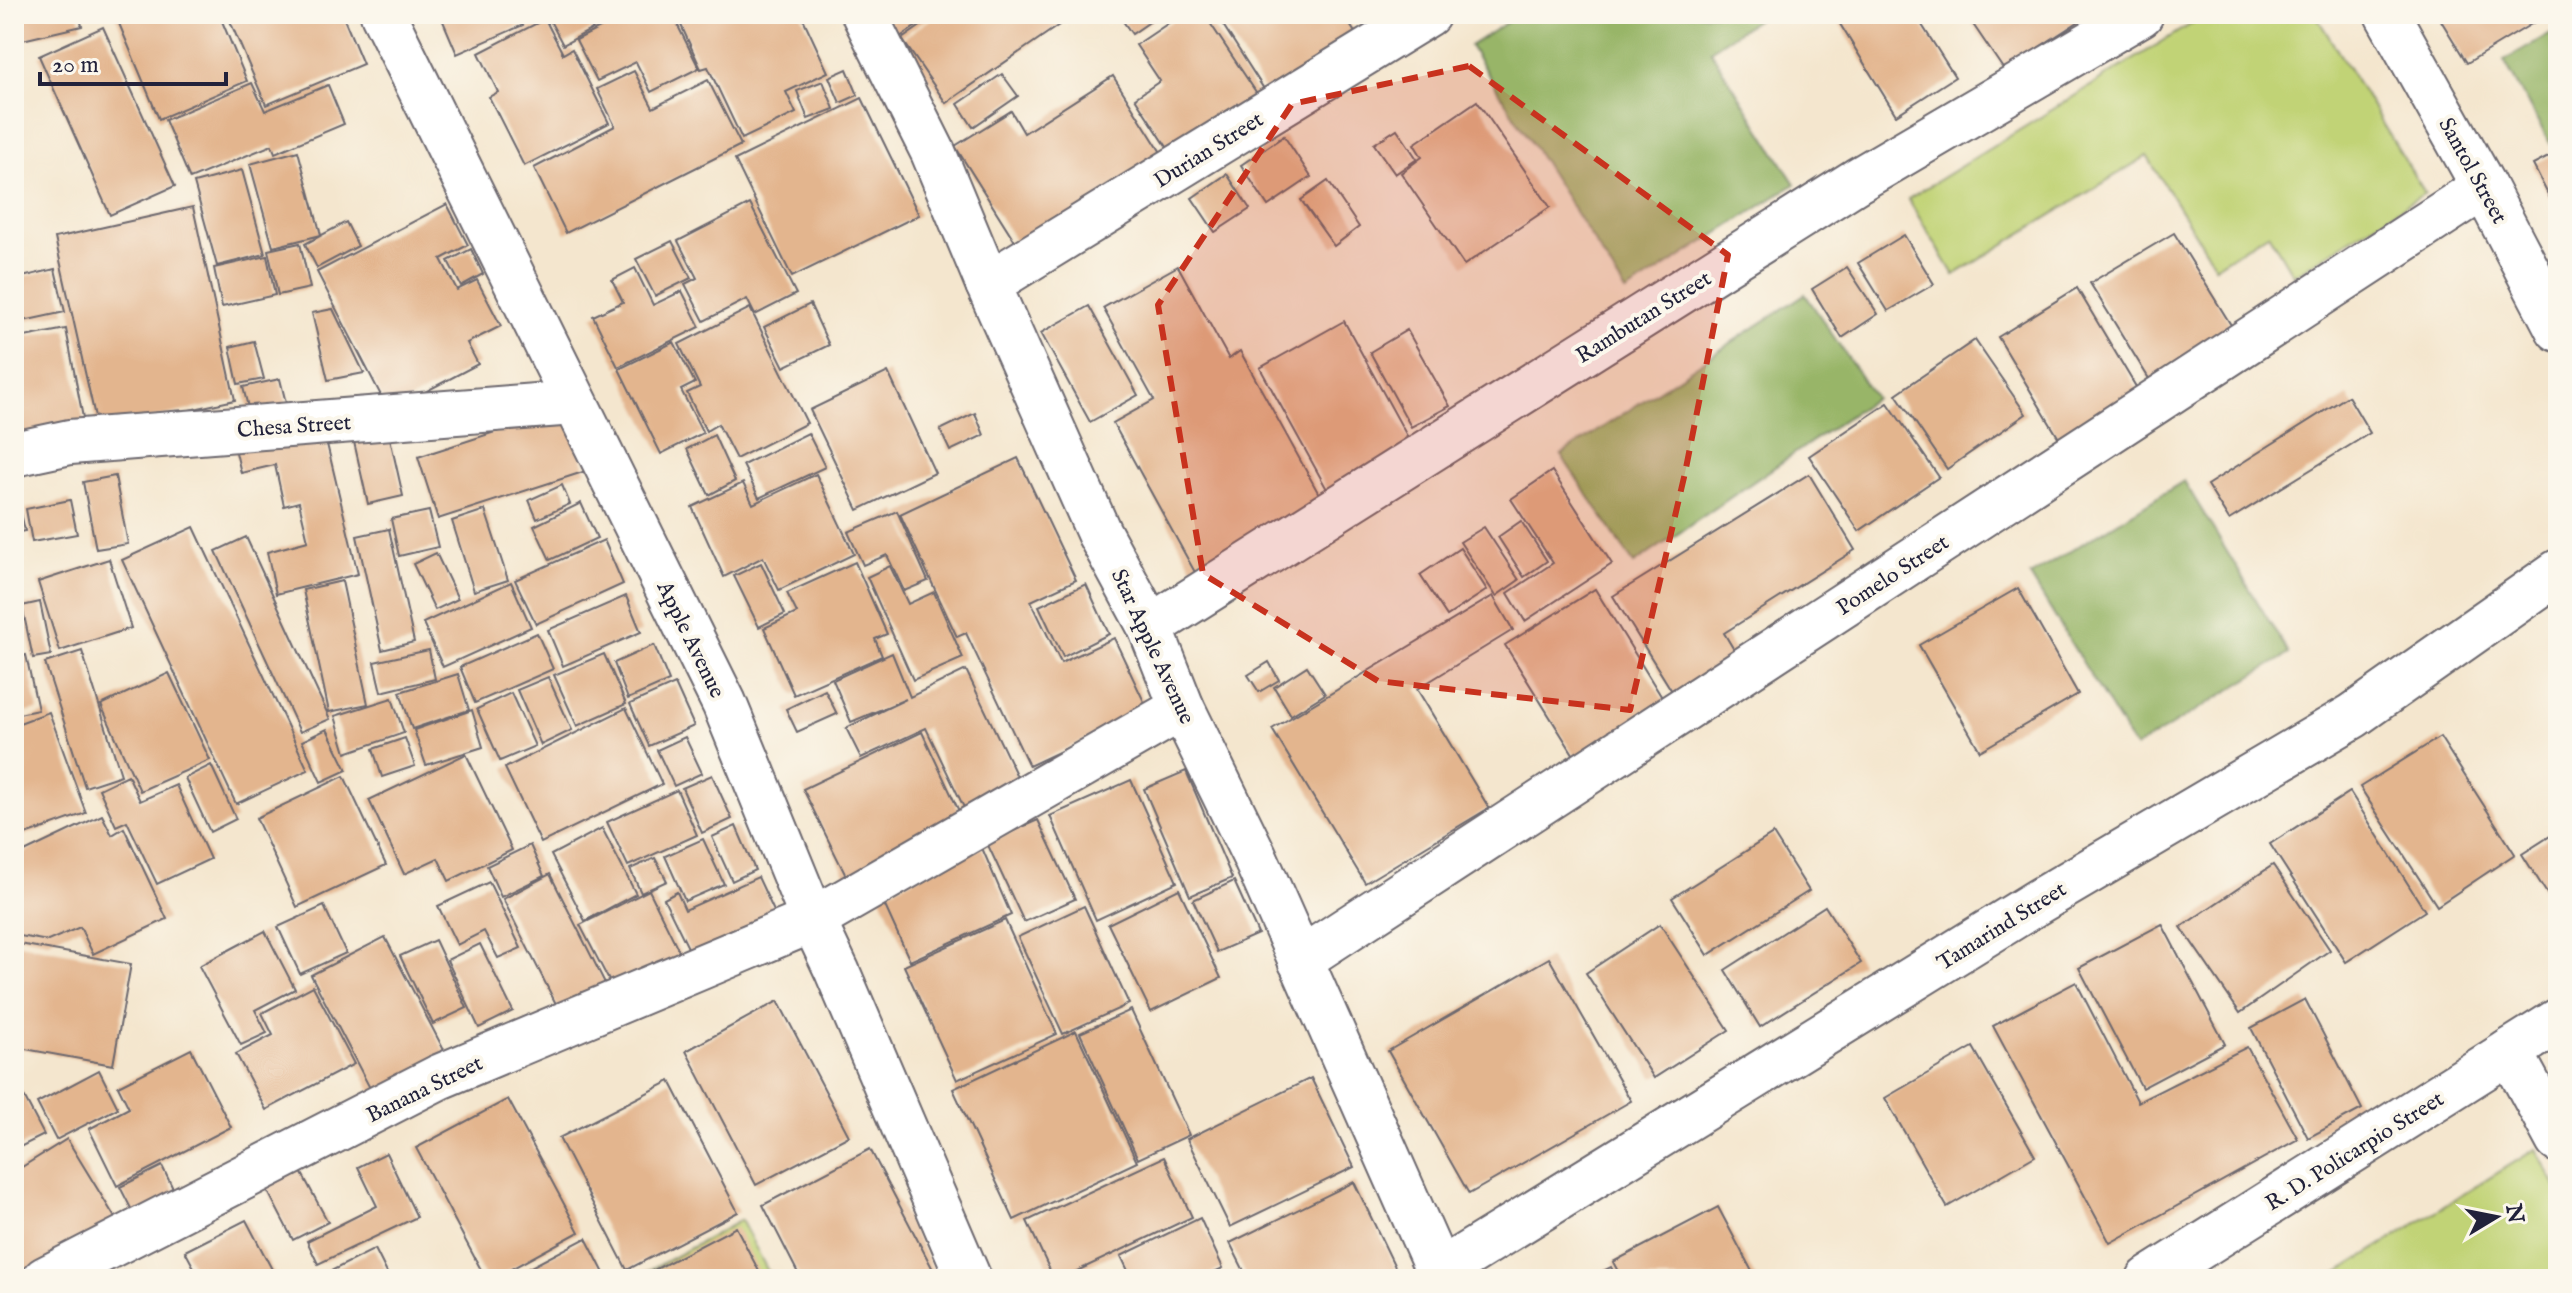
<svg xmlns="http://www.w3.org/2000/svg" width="2572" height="1293" font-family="'IM FELL English',serif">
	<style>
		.green { fill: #c1d376; stroke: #727a58; stroke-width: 2 }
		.forest { fill: #98b567; stroke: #5d6c51; stroke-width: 2 }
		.building { fill: #e3b58e }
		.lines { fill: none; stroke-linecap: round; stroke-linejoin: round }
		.minor-casing { stroke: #6c676e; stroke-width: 48 }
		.minor { stroke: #fff; stroke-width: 44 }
		.marked { fill: #c8321e; fill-opacity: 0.2; stroke: #c8321e; stroke-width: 6; stroke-dasharray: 16 10; stroke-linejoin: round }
		.labels { text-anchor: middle; stroke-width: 8; stroke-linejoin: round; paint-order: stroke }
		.street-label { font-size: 22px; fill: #22223b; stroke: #fbf7ec }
	</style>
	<rect width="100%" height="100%" fill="#fbf7ec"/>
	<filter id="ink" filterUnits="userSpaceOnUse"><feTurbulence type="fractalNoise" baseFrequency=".0125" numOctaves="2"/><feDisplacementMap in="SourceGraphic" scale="16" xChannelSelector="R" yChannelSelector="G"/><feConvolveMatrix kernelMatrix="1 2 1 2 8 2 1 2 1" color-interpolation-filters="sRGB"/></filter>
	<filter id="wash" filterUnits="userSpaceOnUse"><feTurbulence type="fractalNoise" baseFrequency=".006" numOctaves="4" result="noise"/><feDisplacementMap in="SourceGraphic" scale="32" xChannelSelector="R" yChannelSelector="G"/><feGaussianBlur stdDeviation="1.8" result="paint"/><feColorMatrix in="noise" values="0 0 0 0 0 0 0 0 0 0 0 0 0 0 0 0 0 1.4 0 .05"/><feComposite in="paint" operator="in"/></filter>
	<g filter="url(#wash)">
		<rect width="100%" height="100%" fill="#f4e6ce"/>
		<g class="green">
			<polygon points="2207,14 2315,14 2425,193 2293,275 2268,233 2215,266 2147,156 1954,275 1908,199"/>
			<polygon points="2536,1149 2558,1190 2558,1279 2327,1279"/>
			<polygon points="741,1220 772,1279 634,1279"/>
		</g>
		<g class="forest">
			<polygon points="1520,14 1765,14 1710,50 1795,184 1626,292 1470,46"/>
			<polygon points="2558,30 2558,138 2550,143 2504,61"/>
			<polygon points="1805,294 1875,398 1634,564 1561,455"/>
			<polygon points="2184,481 2289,654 2135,748 2030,576"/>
		</g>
		<g id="blocks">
			<g class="building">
				<polygon points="14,14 79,14 82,26 14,42"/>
				<polygon points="115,14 219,14 247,81 159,119"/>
				<polygon points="227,14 342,14 363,64 266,105"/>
				<polygon points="440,14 518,14 523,25 457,54"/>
				<polygon points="558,14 592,14 598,26 563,45 549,19"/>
				<polygon points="596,14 621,14 600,24"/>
				<polygon points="628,14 672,14 699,68 651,92 636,62 597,81 576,40"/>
				<polygon points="676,14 801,14 828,72 786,92 796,113 742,139 708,67 701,69"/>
				<polygon points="884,14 934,14 900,37"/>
				<polygon points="938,14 1052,14 1059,25 946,103 902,39"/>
				<polygon points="1118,14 1161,14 1132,34"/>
				<polygon points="1182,14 1204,14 1258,95 1171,153 1135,98 1160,81 1136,45"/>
				<polygon points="1216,14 1291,14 1296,22 1308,14 1343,14 1363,45 1273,103"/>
				<polygon points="1360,14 1401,14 1372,33"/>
				<polygon points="1857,14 1915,14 1955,77 1896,115 1840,24"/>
				<polygon points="1966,14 2081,14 2084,18 2004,70"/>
				<polygon points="2437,14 2548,14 2467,63"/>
				<polygon points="545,19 563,54 572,49 609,123 524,166 489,97 498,92 479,53"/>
				<polygon points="103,27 175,186 110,215 39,56"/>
				<polygon points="847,69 858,95 840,103 829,77"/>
				<polygon points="634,71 653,108 708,80 741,145 566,233 534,168 615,126 597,89"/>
				<polygon points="1002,74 1018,96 973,127 958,104"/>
				<polygon points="1113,76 1167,162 1023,254 955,146 1011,111 1024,133"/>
				<polygon points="823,81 834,109 808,119 797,91"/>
				<polygon points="252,83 265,111 328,85 344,124 275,153 272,145 190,179 165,120"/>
				<polygon points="862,98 919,215 792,277 735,160"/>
				<polygon points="1477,101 1550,207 1464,265 1401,173 1422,157 1414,144"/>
				<polygon points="1397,129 1417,159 1395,174 1374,144"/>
				<polygon points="1284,136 1311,177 1268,206 1241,165"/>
				<polygon points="298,151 321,235 273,247 250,164"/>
				<polygon points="2558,152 2558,214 2533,165"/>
				<polygon points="242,170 265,254 217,266 194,183"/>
				<polygon points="1227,174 1250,209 1215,232 1192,198"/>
				<polygon points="1328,181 1359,227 1334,246 1301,200"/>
				<polygon points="447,204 468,245 441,259 457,290 477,280 501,326 467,343 478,364 389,411 317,272"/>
				<polygon points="750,204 796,294 755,315 747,299 704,321 685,284 697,278 678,241"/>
				<polygon points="193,207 235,400 98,430 55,238"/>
				<polygon points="346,222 358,246 317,268 305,244"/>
				<polygon points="2174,233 2239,338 2156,390 2090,283"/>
				<polygon points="1904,235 1934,284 1888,311 1858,263"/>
				<polygon points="672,241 691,278 655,296 636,259"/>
				<polygon points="300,243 310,288 278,295 268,250"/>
				<polygon points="471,249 483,274 461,286 448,261"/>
				<polygon points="267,256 275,295 222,307 214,268"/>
				<polygon points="1178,266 1229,359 1240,351 1325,505 1197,576 1113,423 1154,400 1103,308"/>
				<polygon points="1847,267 1878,314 1842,338 1812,289"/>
				<polygon points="635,268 653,305 682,291 700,327 618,367 593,316 623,302 612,280"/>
				<polygon points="55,269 65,312 14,323 14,279"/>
				<polygon points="2077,288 2142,397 2063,445 1998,337"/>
				<polygon points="810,304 829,345 784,367 764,327"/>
				<polygon points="1089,306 1138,395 1090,422 1041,333"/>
				<polygon points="750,308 807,423 736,459 718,424 706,431 687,393 700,387 679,344"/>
				<polygon points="333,309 364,373 328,380 312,313"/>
				<polygon points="1344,321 1418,456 1334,502 1260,368"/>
				<polygon points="66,329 84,423 18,437 14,417 14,339"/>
				<polygon points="1407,330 1450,406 1411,427 1370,352"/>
				<polygon points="1975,340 2026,414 1947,469 1896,394"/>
				<polygon points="254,341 264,379 238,384 230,347"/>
				<polygon points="674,342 695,383 681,390 703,433 661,454 619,369"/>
				<polygon points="888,372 935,473 858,510 810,410"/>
				<polygon points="280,379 288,411 251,419 243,387"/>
				<polygon points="2348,396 2370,433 2229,520 2207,485"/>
				<polygon points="1888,403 1939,477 1859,531 1809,456"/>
				<polygon points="566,409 586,471 438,519 418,457"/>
				<polygon points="975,413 984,435 950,451 940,430"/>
				<polygon points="322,423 358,574 276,594 267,552 308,541 299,502 284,506 275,465 241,473 234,444"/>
				<polygon points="387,425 403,496 368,504 352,433"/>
				<polygon points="808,433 825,467 759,498 743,465"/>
				<polygon points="714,435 735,481 709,495 687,449"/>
				<polygon points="1018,458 1076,580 1031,601 1061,663 1114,638 1148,710 1029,766 966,633 957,637 900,514"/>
				<polygon points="1552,471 1612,564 1525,621 1508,593 1553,563 1511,499"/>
				<polygon points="816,474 854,554 779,590 763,557 724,577 692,507 743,483 753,504"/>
				<polygon points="1809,474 1855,550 1724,633 1743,665 1680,704 1613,596"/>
				<polygon points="115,476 128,544 96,549 83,482"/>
				<polygon points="14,481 25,531 14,533"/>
				<polygon points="562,485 570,504 537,519 529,500"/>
				<polygon points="70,500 77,534 32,542 26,509"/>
				<polygon points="581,503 597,538 550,560 534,526"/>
				<polygon points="485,510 508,580 474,591 452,521"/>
				<polygon points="429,511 438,547 399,556 391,519"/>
				<polygon points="897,511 928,581 904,591 887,555 863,565 848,532"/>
				<polygon points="1521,521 1547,561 1524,577 1498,537"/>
				<polygon points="194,527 308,770 236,804 122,560"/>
				<polygon points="1484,527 1519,580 1496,596 1460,542"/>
				<polygon points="389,529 414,642 382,650 357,536"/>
				<polygon points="246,537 330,719 300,732 216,551"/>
				<polygon points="604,540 623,584 536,624 515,580"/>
				<polygon points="1460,548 1487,590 1447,616 1420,575"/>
				<polygon points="436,553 458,599 435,610 413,564"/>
				<polygon points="109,559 131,628 60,651 38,582"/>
				<polygon points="855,562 887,634 875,639 882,656 794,695 764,628 797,613 787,593"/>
				<polygon points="761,563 785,614 759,627 734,576"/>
				<polygon points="890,566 908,604 934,592 963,658 913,680 867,577"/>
				<polygon points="342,581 368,704 329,712 303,590"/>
				<polygon points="511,582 531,627 443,667 423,623"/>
				<polygon points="1086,584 1109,634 1063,657 1039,606"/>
				<polygon points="2018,588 2078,694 1980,751 1919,645"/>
				<polygon points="1595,589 1674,717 1585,773 1505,645"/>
				<polygon points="626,596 641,632 563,666 548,630"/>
				<polygon points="1493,596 1513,630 1417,689 1489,808 1365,883 1272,729"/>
				<polygon points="40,602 51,655 33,658 22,606"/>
				<polygon points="537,633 553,669 475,703 460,667"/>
				<polygon points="654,645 669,681 628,699 614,663"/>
				<polygon points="429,650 435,679 381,692 374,662"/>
				<polygon points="82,651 121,775 85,787 45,663"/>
				<polygon points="892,653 910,697 966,670 1023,789 968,816 926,728 861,758 846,728 906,699 851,722 833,680"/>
				<polygon points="604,654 626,704 577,726 554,675"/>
				<polygon points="26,655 38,710 14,715 14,658"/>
				<polygon points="1269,662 1279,680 1259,692 1248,675"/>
				<polygon points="1307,666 1325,694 1291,715 1274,687"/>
				<polygon points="169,673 210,760 140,791 101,705"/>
				<polygon points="458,674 469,710 412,729 400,692"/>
				<polygon points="548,677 572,730 541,745 517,690"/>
				<polygon points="675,684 694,726 649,746 630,704"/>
				<polygon points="825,690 837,714 797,732 786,709"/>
				<polygon points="511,693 535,746 500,761 477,709"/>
				<polygon points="392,698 404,733 346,753 335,716"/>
				<polygon points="626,708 662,784 541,843 505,768"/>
				<polygon points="472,710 483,747 426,765 414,730"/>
				<polygon points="49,712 86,813 14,839 14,725"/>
				<polygon points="327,729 347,770 321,782 302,741"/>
				<polygon points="922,732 965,824 848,880 803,789"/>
				<polygon points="685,737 702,773 674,786 657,750"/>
				<polygon points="2440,737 2515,854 2437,906 2360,787"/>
				<polygon points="405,738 415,766 382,777 373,749"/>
				<polygon points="466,754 512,850 449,881 438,858 404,874 369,800"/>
				<polygon points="211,765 236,819 210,832 185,778"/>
				<polygon points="1186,771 1232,878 1190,896 1144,789"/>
				<polygon points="128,775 140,801 176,785 210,859 157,884 127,821 116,826 99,789"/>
				<polygon points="712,775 732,819 702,833 682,788"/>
				<polygon points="344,776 386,865 297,907 256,818"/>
				<polygon points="1131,780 1177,882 1096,920 1050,816"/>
				<polygon points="677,790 697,835 628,866 607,822"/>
				<polygon points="2350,792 2425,911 2346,962 2270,844"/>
				<polygon points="102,815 112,835 124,828 167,919 93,954 80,927 48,941 14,935 14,857"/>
				<polygon points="1038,820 1075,899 1024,922 987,843"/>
				<polygon points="736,826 755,870 732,881 712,837"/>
				<polygon points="602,828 636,894 585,921 551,855"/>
				<polygon points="2558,831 2558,911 2522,854"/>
				<polygon points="1773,834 1809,891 1708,955 1672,898"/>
				<polygon points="703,839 724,884 685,901 665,856"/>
				<polygon points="530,845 544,876 501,897 487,866"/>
				<polygon points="982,848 1011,915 910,961 880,895"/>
				<polygon points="655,858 667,881 641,893 630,869"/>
				<polygon points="2273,865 2330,950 2240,1013 2181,927"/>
				<polygon points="550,874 610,993 563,1018 503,899"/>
				<polygon points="758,877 779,922 694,960 664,899 677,892 685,910"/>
				<polygon points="1234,881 1258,934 1217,952 1193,900"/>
				<polygon points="489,882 521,948 498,958 484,931 457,945 438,906"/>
				<polygon points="1179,889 1221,978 1151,1012 1108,924"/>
				<polygon points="649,890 684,961 616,994 580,925"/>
				<polygon points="324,906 346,953 300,974 278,927"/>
				<polygon points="1084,906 1129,1004 1063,1034 1018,937"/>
				<polygon points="1825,906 1861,963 1760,1027 1725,970"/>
				<polygon points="1005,920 1057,1034 957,1080 904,966"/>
				<polygon points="1660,924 1729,1030 1654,1078 1586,973"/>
				<polygon points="2162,924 2225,1044 2142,1088 2079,968"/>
				<polygon points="265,931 295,989 255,1010 267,1033 241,1045 199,966"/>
				<polygon points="385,937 447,1056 373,1094 311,975"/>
				<polygon points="435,940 467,1008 433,1024 400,956"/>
				<polygon points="14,943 131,964 113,1065 14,1047"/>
				<polygon points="480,944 513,1011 479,1028 447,960"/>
				<polygon points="1549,958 1631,1101 1469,1194 1388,1051"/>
				<polygon points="2076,982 2138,1102 2247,1047 2298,1139 2110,1243 1993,1026"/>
				<polygon points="313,986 354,1064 266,1110 236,1054 273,1035 262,1013"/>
				<polygon points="2305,999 2362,1109 2308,1138 2251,1028"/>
				<polygon points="778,1001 849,1136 756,1185 686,1051"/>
				<polygon points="1131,1010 1189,1135 1138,1159 1080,1033"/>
				<polygon points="1076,1031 1137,1162 1014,1220 953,1089"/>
				<polygon points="1973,1047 2035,1156 1947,1207 1885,1098"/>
				<polygon points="191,1049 231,1127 117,1186 89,1129 129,1108 118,1086"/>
				<polygon points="99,1070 118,1108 56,1140 37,1103"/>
				<polygon points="1311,1078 1354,1167 1230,1227 1187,1139"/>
				<polygon points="670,1081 738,1212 627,1270 559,1138"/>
				<polygon points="20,1089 44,1135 14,1150 14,1092"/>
				<polygon points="508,1099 579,1232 493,1279 486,1279 416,1148"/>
				<polygon points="67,1139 120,1226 35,1279 15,1279 14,1172"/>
				<polygon points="870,1149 938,1279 801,1279 763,1205"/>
				<polygon points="386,1153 417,1217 318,1264 307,1241 377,1206 358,1167"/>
				<polygon points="1164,1157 1192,1217 1060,1279 1054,1279 1027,1221"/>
				<polygon points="162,1166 181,1205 140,1226 120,1187"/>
				<polygon points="298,1166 328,1222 293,1240 264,1184"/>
				<polygon points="1354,1182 1397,1271 1381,1279 1248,1279 1230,1243"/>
				<polygon points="1718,1207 1756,1279 1622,1279 1613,1262"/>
				<polygon points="1200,1218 1223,1268 1199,1279 1132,1279 1121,1256"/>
				<polygon points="246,1220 276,1277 271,1279 200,1279 185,1251"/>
				<polygon points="736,1227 763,1279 637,1279"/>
				<polygon points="586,1238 607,1279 508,1279"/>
				<polygon points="375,1249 390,1279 315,1279"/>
				<polygon points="1611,1267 1617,1279 1587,1279"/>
			</g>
		</g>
	</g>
	<g filter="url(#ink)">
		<use href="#blocks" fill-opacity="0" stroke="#6c676e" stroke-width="2"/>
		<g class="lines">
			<defs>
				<g id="minor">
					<polyline points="383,14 724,703 813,920 837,971 969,1279"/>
					<polyline points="864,14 933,152 988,284 1099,533 1150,627 1182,708 1254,855 1442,1279"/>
					<polyline points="2387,14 2484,187 2558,329"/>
					<polyline points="988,284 1428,14"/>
					<polyline points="14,454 70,442 574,403"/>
					<polyline points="1150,627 1858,180 2141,14"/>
					<polyline points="1300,960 2484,187"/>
					<polyline points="2510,1051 2558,1140"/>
					<polyline points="1439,1272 2039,901 2353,716 2558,572"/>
					<polyline points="45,1279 439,1077 813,920 1182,708"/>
					<polyline points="2149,1279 2558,1021"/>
				</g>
			</defs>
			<use href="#minor" class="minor-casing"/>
			<use href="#minor" class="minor"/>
		</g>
	</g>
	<path class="marked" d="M1469 66 1728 255 1685 473 1630 710 1378 681 1203 574 1158 305 1292 104Z"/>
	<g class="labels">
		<g class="street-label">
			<text transform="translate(1208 149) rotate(-32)" y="8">Durian Street</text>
			<text transform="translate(2474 170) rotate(61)" y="8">Santol Street</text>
			<text transform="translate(1643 316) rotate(-32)" y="8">Rambutan Street</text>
			<text transform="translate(294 425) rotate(-4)" y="8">Chesa Street</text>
			<text transform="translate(1892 574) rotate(-33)" y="8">Pomelo Street</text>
			<text transform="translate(692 639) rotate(64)" y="8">Apple Avenue</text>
			<text transform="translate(1154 646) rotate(65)" y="8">Star Apple Avenue</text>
			<text transform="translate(2001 925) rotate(-32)" y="8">Tamarind Street</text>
			<text transform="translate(424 1088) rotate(-26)" y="8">Banana Street</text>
			<text transform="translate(2354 1150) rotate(-32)" y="8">R. D. Policarpio Street</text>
		</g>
	</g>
	<rect width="2572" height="1293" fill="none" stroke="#fbf7ec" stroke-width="48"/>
	<g transform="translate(2496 1217) rotate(80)" stroke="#fbf7ec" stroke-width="6" paint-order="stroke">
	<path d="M0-6L14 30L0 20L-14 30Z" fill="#22223b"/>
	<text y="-12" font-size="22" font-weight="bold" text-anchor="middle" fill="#22223b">N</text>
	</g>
	<path d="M40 72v12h186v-12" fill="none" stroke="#22223b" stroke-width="4"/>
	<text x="52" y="72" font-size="24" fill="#22223b" stroke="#fbf7ec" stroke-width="6" paint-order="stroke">20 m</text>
</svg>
